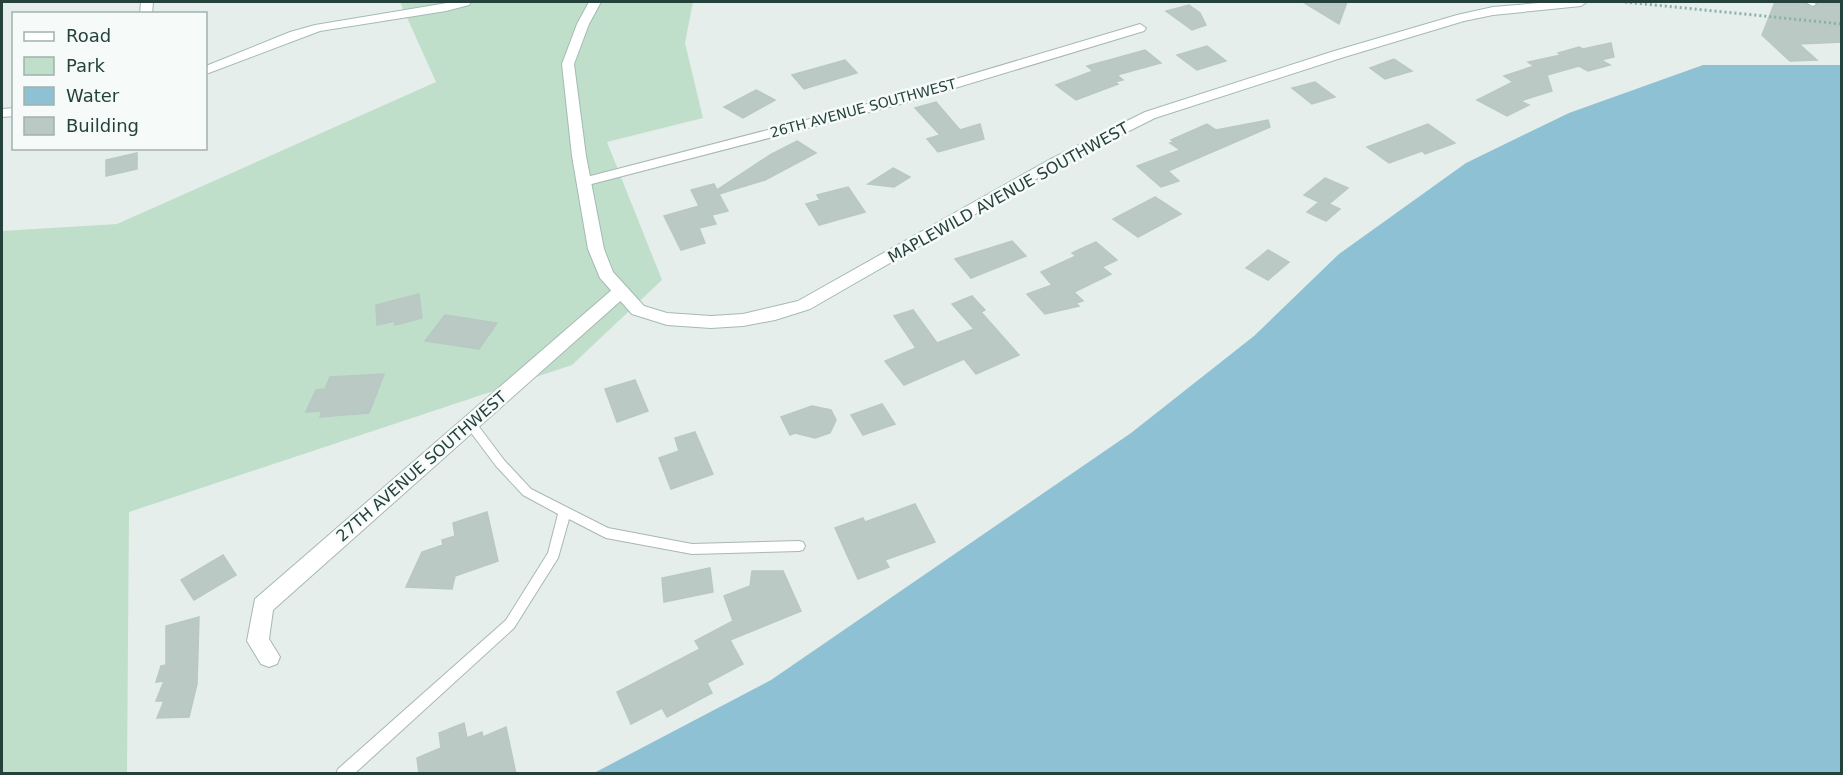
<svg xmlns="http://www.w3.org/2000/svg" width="1843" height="775" font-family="'DejaVu Sans',sans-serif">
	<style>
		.green { fill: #bfdfcb }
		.water { fill: #8ec1d3 }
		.building { fill: #bbc9c5; stroke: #b8c8c3; stroke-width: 1.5 }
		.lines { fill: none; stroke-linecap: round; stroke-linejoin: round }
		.lane-casing { stroke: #a8b7b3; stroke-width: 2 }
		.street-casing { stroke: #a8b7b3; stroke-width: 2 }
		.secondary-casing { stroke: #a4bab5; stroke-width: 2 }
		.path { stroke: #86b2a9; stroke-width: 3; stroke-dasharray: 2 3; stroke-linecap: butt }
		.lane { fill: #fff; fill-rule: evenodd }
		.street { fill: #fff; fill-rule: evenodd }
		.secondary { fill: #fff; fill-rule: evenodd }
		.labels { text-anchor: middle; stroke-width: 5; stroke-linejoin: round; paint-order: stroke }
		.far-street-label { font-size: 14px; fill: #24413c; stroke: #f6fbf9 }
		.street-label { font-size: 16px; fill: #24413c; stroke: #f6fbf9 }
	</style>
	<rect width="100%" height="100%" fill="#e6eeeb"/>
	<polygon class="green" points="400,2 693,2 685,43 703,118 607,142 662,280 572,365 129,512 127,773 2,774 2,231 117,224 436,82"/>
	<polygon class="water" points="1703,65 1841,65 1841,773 594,773 771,680 1131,433 1254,336 1339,254 1466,163 1569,113"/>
	<g class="building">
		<polygon points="1303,2 1347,2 1339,24"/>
		<polygon points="1775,2 1803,2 1812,8 1818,5 1816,2 1842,2 1842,42 1799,44 1817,60 1790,61 1762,35"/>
		<polygon points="1189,5 1200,13 1206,25 1192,30 1166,11"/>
		<polygon points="1611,43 1614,57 1601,60 1610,65 1588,71 1579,66 1547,75 1552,91 1520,101 1529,105 1507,116 1477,100 1513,82 1504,76 1534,66 1528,62 1561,55 1558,53 1579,47 1583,49"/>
		<polygon points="1207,46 1226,61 1197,70 1177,55"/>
		<polygon points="1145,50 1161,63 1117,75 1123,80 1115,82 1118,84 1076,100 1056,85 1093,71 1087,66"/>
		<polygon points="1394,59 1412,71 1385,79 1370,68"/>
		<polygon points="845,60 857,73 804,89 792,75"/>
		<polygon points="1315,82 1335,97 1312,104 1292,88"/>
		<polygon points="756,90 775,100 743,118 724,107"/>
		<polygon points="936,102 960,130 980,124 984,139 938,152 927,139 940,135 915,108"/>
		<polygon points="1268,120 1270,127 1168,171 1179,181 1161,187 1137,166 1180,150 1170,143 1174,142 1171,140 1207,124 1216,130"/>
		<polygon points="1428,124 1455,143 1425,154 1422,151 1389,163 1367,147"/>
		<polygon points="797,141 816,153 765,180 719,194 728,211 712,215 716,224 699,228 705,243 681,250 664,216 699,206 691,190 714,184 717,190 770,155"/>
		<polygon points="137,153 137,169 106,176 106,160"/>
		<polygon points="893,168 910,177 894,187 868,184"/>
		<polygon points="1325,178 1348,188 1329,204 1340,209 1326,221 1307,212 1319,202 1304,195"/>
		<polygon points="848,187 865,212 819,225 806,204 820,200 817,195"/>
		<polygon points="1155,197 1181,214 1138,237 1113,219"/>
		<polygon points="1012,241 1026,256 971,278 955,259"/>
		<polygon points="1096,242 1117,260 1102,267 1111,274 1074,292 1083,301 1076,303 1079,306 1045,314 1027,294 1052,285 1041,272 1076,256 1072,253"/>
		<polygon points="1268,250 1289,262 1268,280 1246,268"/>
		<polygon points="419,294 422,318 395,325 395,321 377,325 376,305"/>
		<polygon points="972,296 985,310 981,312 1019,355 976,374 964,359 904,385 885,361 916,348 894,316 913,310 937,343 974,329 952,304"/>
		<polygon points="445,315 497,323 479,349 425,341"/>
		<polygon points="384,374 369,413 320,417 322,411 306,412 316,390 325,389 330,377"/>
		<polygon points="635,380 648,411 617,422 605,389"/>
		<polygon points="882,404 895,424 863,435 851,415"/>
		<polygon points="812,406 831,410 836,420 830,433 815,438 795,433 790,435 781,417"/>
		<polygon points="695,432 713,474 671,489 659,458 679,451 675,438"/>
		<polygon points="915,504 935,542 885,560 889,567 858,579 835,528 863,518 865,522"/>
		<polygon points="487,512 498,561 455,576 452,589 406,587 422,552 443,545 442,540 455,536 453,523"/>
		<polygon points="223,555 236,575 194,600 181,580"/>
		<polygon points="710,568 713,592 664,602 662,578"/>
		<polygon points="752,571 783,571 801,611 730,640 743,664 707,683 712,693 667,717 662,708 631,724 617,692 700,649 695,641 733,621 724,596 750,586"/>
		<polygon points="199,617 197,684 189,717 157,718 164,701 156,701 164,681 156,682 161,666 166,665 166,626"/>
		<polygon points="464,723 467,738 482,732 483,737 506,727 516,774 419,774 417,758 441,748 439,733"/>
	</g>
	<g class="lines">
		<defs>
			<g id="lane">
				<polygon points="1805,2 1813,2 1816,4 1813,6"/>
				<polygon points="470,419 474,420 504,460 531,489 608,528 692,544 799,541 803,542 805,546 803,550 799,551 692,554 606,538 569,519 558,558 514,628 354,774 336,774 338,769 506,620 548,553 558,514 523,495 496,466 466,426 465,423 466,420"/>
			</g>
			<g id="street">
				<polygon points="141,2 153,2 152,14 140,14"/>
				<polygon points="1140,24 1146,28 1144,31 912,101 584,186 577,182 579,179 902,95"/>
				<polygon points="620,286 626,288 628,292 626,296 273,610 269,639 280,657 277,664 269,667 261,664 247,641 255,599 614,288"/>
			</g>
			<g id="secondary">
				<polygon points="453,2 471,2 469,5 446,11 320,31 206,74 206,66 290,32 315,25"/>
				<polygon points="589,2 601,2 589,24 574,64 586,156 604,249 613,272 644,306 667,313 711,316 743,314 798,301 1047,161 1145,112 1331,52 1457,15 1493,7 1551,2 1587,2 1581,6 1493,15 1464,21 1341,58 1155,118 1057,167 810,309 775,320 743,326 711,328 667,325 632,314 600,278 588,249 572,156 562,64 577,24"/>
				<polygon points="14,108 14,116 2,117 2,109"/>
			</g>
		</defs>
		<use href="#lane" class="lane-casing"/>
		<use href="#street" class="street-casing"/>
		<use href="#secondary" class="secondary-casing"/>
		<polyline class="path" points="1625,2 1842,24"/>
		<use href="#lane" class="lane"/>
		<use href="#street" class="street"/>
		<use href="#secondary" class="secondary"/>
	</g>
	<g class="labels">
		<g class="far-street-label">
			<text transform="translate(863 108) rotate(-15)" y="5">26TH AVENUE SOUTHWEST</text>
		</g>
		<g class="street-label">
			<text transform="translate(1008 192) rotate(-29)" y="6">MAPLEWILD AVENUE SOUTHWEST</text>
			<text transform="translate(421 466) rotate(-41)" y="6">27TH AVENUE SOUTHWEST</text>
		</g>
	</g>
	<rect width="1843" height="775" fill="none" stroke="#24413c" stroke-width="6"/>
	<rect x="12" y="12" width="195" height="138" fill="#f6fbf9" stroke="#a2b1ad" stroke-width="1.5"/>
	<rect x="24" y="32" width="30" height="9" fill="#ffffff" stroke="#a2b1ad" stroke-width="1.5"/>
	<text x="66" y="42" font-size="18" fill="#24413c">Road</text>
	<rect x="24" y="57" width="30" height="18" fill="#bfdfcb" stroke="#a2b1ad" stroke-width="1.5"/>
	<text x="66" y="72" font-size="18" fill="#24413c">Park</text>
	<rect x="24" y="87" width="30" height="18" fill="#8ec1d3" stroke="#a2b1ad" stroke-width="1.5"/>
	<text x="66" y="102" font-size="18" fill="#24413c">Water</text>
	<rect x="24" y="117" width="30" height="18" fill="#bbc9c5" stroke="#a2b1ad" stroke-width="1.5"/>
	<text x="66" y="132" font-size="18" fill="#24413c">Building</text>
</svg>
